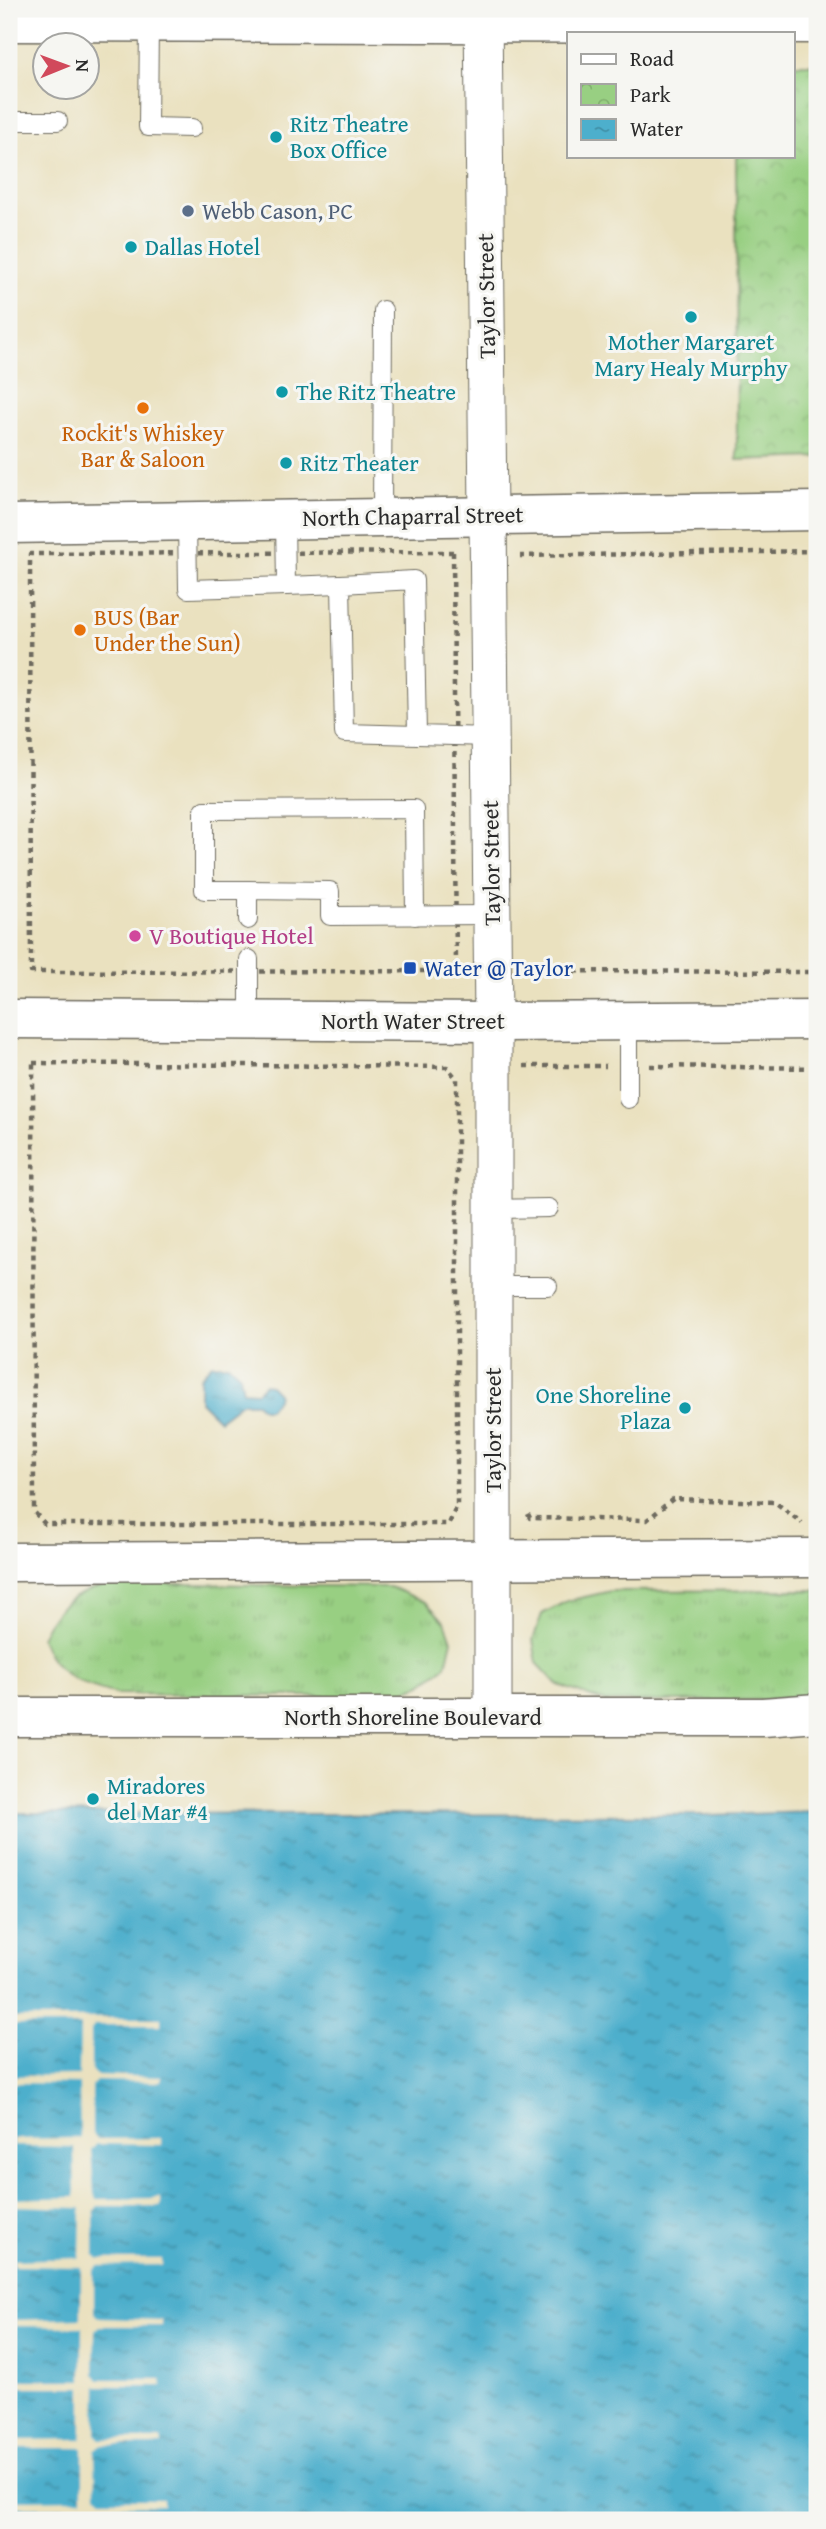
<svg xmlns="http://www.w3.org/2000/svg" width="826" height="2529" font-family="'Gentium Book Plus',serif">
	<style>
		.grass { fill: url(#grass-tufts); stroke: #627d56; stroke-width: 2 }
		.park { fill: url(#park-crowns); stroke: #627d56; stroke-width: 2 }
		.water { fill: url(#water-ripples); stroke: #3c6d7c; stroke-width: 2 }
		.pier { fill: #eae1bf }
		.lines { fill: none; stroke-linecap: round; stroke-linejoin: round }
		.lane-casing { stroke: #6e6b5f; stroke-width: 20 }
		.street-casing { stroke: #6e6b5f; stroke-width: 39 }
		.secondary-casing { stroke: #6e6b5f; stroke-width: 41 }
		.primary-casing { stroke: #6e6b5f; stroke-width: 41 }
		.path { stroke: #6e6b5f; stroke-width: 4.5; stroke-dasharray: 5 5; stroke-linecap: butt }
		.lane { stroke: #fff; stroke-width: 18 }
		.street { stroke: #fff; stroke-width: 37 }
		.secondary { stroke: #fff; stroke-width: 38 }
		.primary { stroke: #fff; stroke-width: 38 }
		.culture-dot { fill: #0f9aa8; stroke: #f6f6f2; stroke-width: 2.5 }
		.service-dot { fill: #5c6f8a; stroke: #f6f6f2; stroke-width: 2.5 }
		.food-dot { fill: #e8710a; stroke: #f6f6f2; stroke-width: 2.5 }
		.hotel-dot { fill: #d1479c; stroke: #f6f6f2; stroke-width: 2.5 }
		.transit-dot { fill: #1a4fb4; stroke: #f6f6f2; stroke-width: 2.5 }
		.labels { text-anchor: middle; stroke-width: 6; stroke-linejoin: round; paint-order: stroke }
		.culture-label { font-size: 23px; fill: #0d838f; stroke: #f6f6f2; text-anchor: start }
		.service-label { font-size: 23px; fill: #4e5e75; stroke: #f6f6f2; text-anchor: start }
		.street-label { font-size: 23px; fill: #2b2b2b; stroke: #f6f6f2 }
		.food-label { font-size: 23px; fill: #c56008; stroke: #f6f6f2 }
		.hotel-label { font-size: 23px; fill: #b23c85; stroke: #f6f6f2; text-anchor: start }
		.transit-label { font-size: 23px; fill: #164399; stroke: #f6f6f2; text-anchor: start }
	</style>
	<defs>
		<pattern id="grass-tufts" width="24" height="20" patternUnits="userSpaceOnUse" patternTransform="scale(1.75)"><rect width="24" height="20" fill="#98cf82"/><path d="M3 7l-1-3M5 7V3M7 7l1-3M15 17l-1-3M17 17v-4M19 17l1-3" fill="none" stroke="#83b270"/></pattern>
		<pattern id="park-crowns" width="20" height="18" patternUnits="userSpaceOnUse" patternTransform="scale(1.75)"><rect width="20" height="18" fill="#98cf82"/><path d="M2 6a3 3 0 1 1 6 0M12 15a3 3 0 1 1 6 0" fill="none" stroke="#83b270"/></pattern>
		<pattern id="water-ripples" width="26" height="14" patternUnits="userSpaceOnUse" patternTransform="scale(1.75)"><rect width="26" height="14" fill="#4dafcc"/><path d="M2 4q2-2 4 0t4 0M15 11q2-2 4 0t4 0" fill="none" stroke="#408fa6"/></pattern>
	</defs>
	<rect width="100%" height="100%" fill="#f6f6f2"/>
	<filter id="ink" filterUnits="userSpaceOnUse"><feTurbulence type="fractalNoise" baseFrequency=".0143" numOctaves="2"/><feDisplacementMap in="SourceGraphic" scale="14" xChannelSelector="R" yChannelSelector="G"/><feConvolveMatrix kernelMatrix="1 2 1 2 8 2 1 2 1" color-interpolation-filters="sRGB"/></filter>
	<filter id="wash" filterUnits="userSpaceOnUse"><feTurbulence type="fractalNoise" baseFrequency=".00686" numOctaves="4" result="noise"/><feDisplacementMap in="SourceGraphic" scale="28" xChannelSelector="R" yChannelSelector="G"/><feGaussianBlur stdDeviation="1.57" result="paint"/><feColorMatrix in="noise" values="0 0 0 0 0 0 0 0 0 0 0 0 0 0 0 0 0 1.4 0 .05"/><feComposite in="paint" operator="in"/></filter>
	<g filter="url(#wash)">
		<rect width="100%" height="100%" fill="#eae1bf"/>
		<g class="grass">
			<path d="M115 1583 390 1587 426 1602 445 1622 452 1640 446 1666 420 1685 390 1697 116 1694C80 1684 54 1676 41 1638 57 1600 77 1593 115 1583Z"/>
			<polygon points="817,1590 817,1696 759,1700 605,1702 558,1685 537,1663 533,1640 542,1614 567,1601 611,1591"/>
		</g>
		<polygon class="park" points="793,64 817,64 817,457 737,460 736,156 793,156"/>
		<g class="water">
			<polygon points="212,1364 228,1364 240,1375 243,1391 257,1392 265,1384 270,1385 278,1393 277,1399 269,1409 263,1409 256,1403 241,1403 219,1420 200,1401 200,1377"/>
			<polygon points="817,1812 817,2520 9,2520 9,1813 705,1815"/>
		</g>
		<polygon class="pier" points="13,2018 161,2018 161,2025 95,2025 91,2030 91,2070 96,2075 161,2077 161,2082 96,2081 92,2086 92,2134 97,2139 161,2138 161,2145 97,2144 91,2150 94,2194 97,2199 161,2198 161,2206 98,2206 94,2211 94,2254 100,2259 162,2259 162,2265 98,2266 94,2270 94,2313 99,2318 162,2320 162,2326 99,2326 95,2330 94,2374 100,2379 161,2379 162,2386 97,2386 96,2434 101,2439 161,2439 162,2445 101,2445 95,2450 96,2494 102,2499 163,2499 163,2505 97,2506 97,2520 83,2520 82,2507 17,2507 17,2500 83,2499 83,2448 15,2448 16,2440 82,2439 82,2387 15,2387 15,2380 82,2380 82,2327 15,2326 15,2320 81,2318 81,2267 14,2266 13,2260 80,2258 81,2208 14,2206 13,2199 75,2197 74,2147 13,2146 13,2139 80,2138 79,2084 13,2083 13,2076 79,2075 80,2025 12,2025"/>
	</g>
	<g filter="url(#ink)">
		<g class="lines">
			<defs>
				<g id="lane">
					<polyline points="149,22 148,127 192,128"/>
					<polyline points="9,121 58,121"/>
					<polyline points="382,517 383,310"/>
					<polyline points="187,520 188,589 286,586 285,519"/>
					<polyline points="286,586 341,584"/>
					<polyline points="417,734 414,580 341,584 344,733 490,737"/>
					<polyline points="248,890 204,890 204,810 414,809 415,916"/>
					<polyline points="248,920 248,890 330,891 330,916 492,915"/>
					<polyline points="249,959 249,1020"/>
					<polyline points="628,1021 628,1099"/>
					<polyline points="493,1209 549,1208"/>
					<polyline points="493,1286 548,1286"/>
				</g>
				<polyline id="street" points="483,9 493,1022 493,1717"/>
				<g id="secondary">
					<polyline points="9,22 817,24"/>
					<polyline points="9,524 817,511"/>
					<polyline points="9,1019 493,1022 817,1020"/>
				</g>
				<g id="primary">
					<polyline points="9,1562 817,1558"/>
					<polyline points="9,1717 763,1717 817,1713"/>
				</g>
			</defs>
			<use href="#lane" class="lane-casing"/>
			<use href="#street" class="street-casing"/>
			<use href="#secondary" class="secondary-casing"/>
			<use href="#primary" class="primary-casing"/>
			<g class="path">
				<polygon points="453,552 456,971 31,972 30,554"/>
				<polyline points="520,556 817,551"/>
				<polyline points="524,971 817,972"/>
				<polygon points="33,1063 447,1067 457,1079 457,1505 449,1524 45,1524 34,1512"/>
				<polyline points="524,1066 606,1066"/>
				<polyline points="650,1066 817,1068"/>
				<polyline points="528,1514 530,1518 647,1520 673,1499 775,1502 802,1523"/>
			</g>
			<use href="#lane" class="lane"/>
			<use href="#street" class="street"/>
			<use href="#secondary" class="secondary"/>
			<use href="#primary" class="primary"/>
		</g>
	</g>
	<g class="culture-dot">
		<circle cx="276" cy="137" r="7"/>
		<circle cx="131" cy="247" r="7"/>
		<circle cx="691" cy="317" r="7"/>
		<circle cx="282" cy="392" r="7"/>
		<circle cx="286" cy="463" r="7"/>
		<circle cx="685" cy="1408" r="7"/>
		<circle cx="93" cy="1799" r="7"/>
	</g>
	<circle class="service-dot" cx="188" cy="211" r="7"/>
	<g class="food-dot">
		<circle cx="143" cy="408" r="7"/>
		<circle cx="80" cy="630" r="7"/>
	</g>
	<circle class="hotel-dot" cx="135" cy="936" r="7"/>
	<rect class="transit-dot" x="403" y="961" width="14" height="14" rx="3.5"/>
	<g class="labels">
		<g class="culture-label">
			<text x="290" y="132">Ritz Theatre<tspan x="290" dy="26">Box Office</tspan></text>
			<text x="145" y="255">Dallas Hotel</text>
			<text x="691" y="350" text-anchor="middle">Mother Margaret<tspan x="691" dy="26">Mary Healy Murphy</tspan></text>
			<text x="296" y="400">The Ritz Theatre</text>
			<text x="300" y="471">Ritz Theater</text>
			<text x="671" y="1403" text-anchor="end">One Shoreline<tspan x="671" dy="26">Plaza</tspan></text>
			<text x="107" y="1794">Miradores<tspan x="107" dy="26">del Mar #4</tspan></text>
		</g>
		<g class="service-label">
			<text x="202" y="219">Webb Cason, PC</text>
		</g>
		<g class="street-label">
			<text transform="translate(486 296) rotate(-91)" y="8">Taylor Street</text>
			<text transform="translate(413 516) rotate(-1)" y="8">North Chaparral Street</text>
			<text transform="translate(491 863) rotate(-91)" y="8">Taylor Street</text>
			<text x="413" y="1029">North Water Street</text>
			<text transform="translate(493 1430) rotate(-90)" y="8">Taylor Street</text>
			<text x="413" y="1725">North Shoreline Boulevard</text>
		</g>
		<g class="food-label">
			<text x="143" y="441">Rockit's Whiskey<tspan x="143" dy="26">Bar &amp; Saloon</tspan></text>
			<text x="94" y="625" text-anchor="start">BUS (Bar<tspan x="94" dy="26">Under the Sun)</tspan></text>
		</g>
		<g class="hotel-label">
			<text x="149" y="944">V Boutique Hotel</text>
		</g>
		<g class="transit-label">
			<text x="424" y="976">Water @ Taylor</text>
		</g>
	</g>
	<rect width="826" height="2529" fill="none" stroke="#f6f6f2" stroke-width="35"/>
	<rect x="567" y="32" width="228" height="126" fill="#f6f6f2" stroke="#a5a5a2" stroke-width="2"/>
	<rect x="581" y="54" width="35" height="10" fill="#ffffff" stroke="#a5a5a2" stroke-width="2"/>
	<text x="630" y="66" font-size="21" fill="#2b2b2b">Road</text>
	<rect x="581" y="84" width="35" height="21" fill="url(#park-crowns)" stroke="#a5a5a2" stroke-width="2"/>
	<text x="630" y="102" font-size="21" fill="#2b2b2b">Park</text>
	<rect x="581" y="119" width="35" height="21" fill="url(#water-ripples)" stroke="#a5a5a2" stroke-width="2"/>
	<text x="630" y="136" font-size="21" fill="#2b2b2b">Water</text>
	<g transform="translate(66 66) rotate(89)"><circle r="33" fill="#f6f6f2" stroke="#a5a5a2" stroke-width="2"/>
	<path d="M0-5L12 26L0 18L-12 26Z" fill="#d1495b"/>
	<text y="-10" font-size="19" font-weight="bold" text-anchor="middle" fill="#2b2b2b">N</text>
	</g>
</svg>
